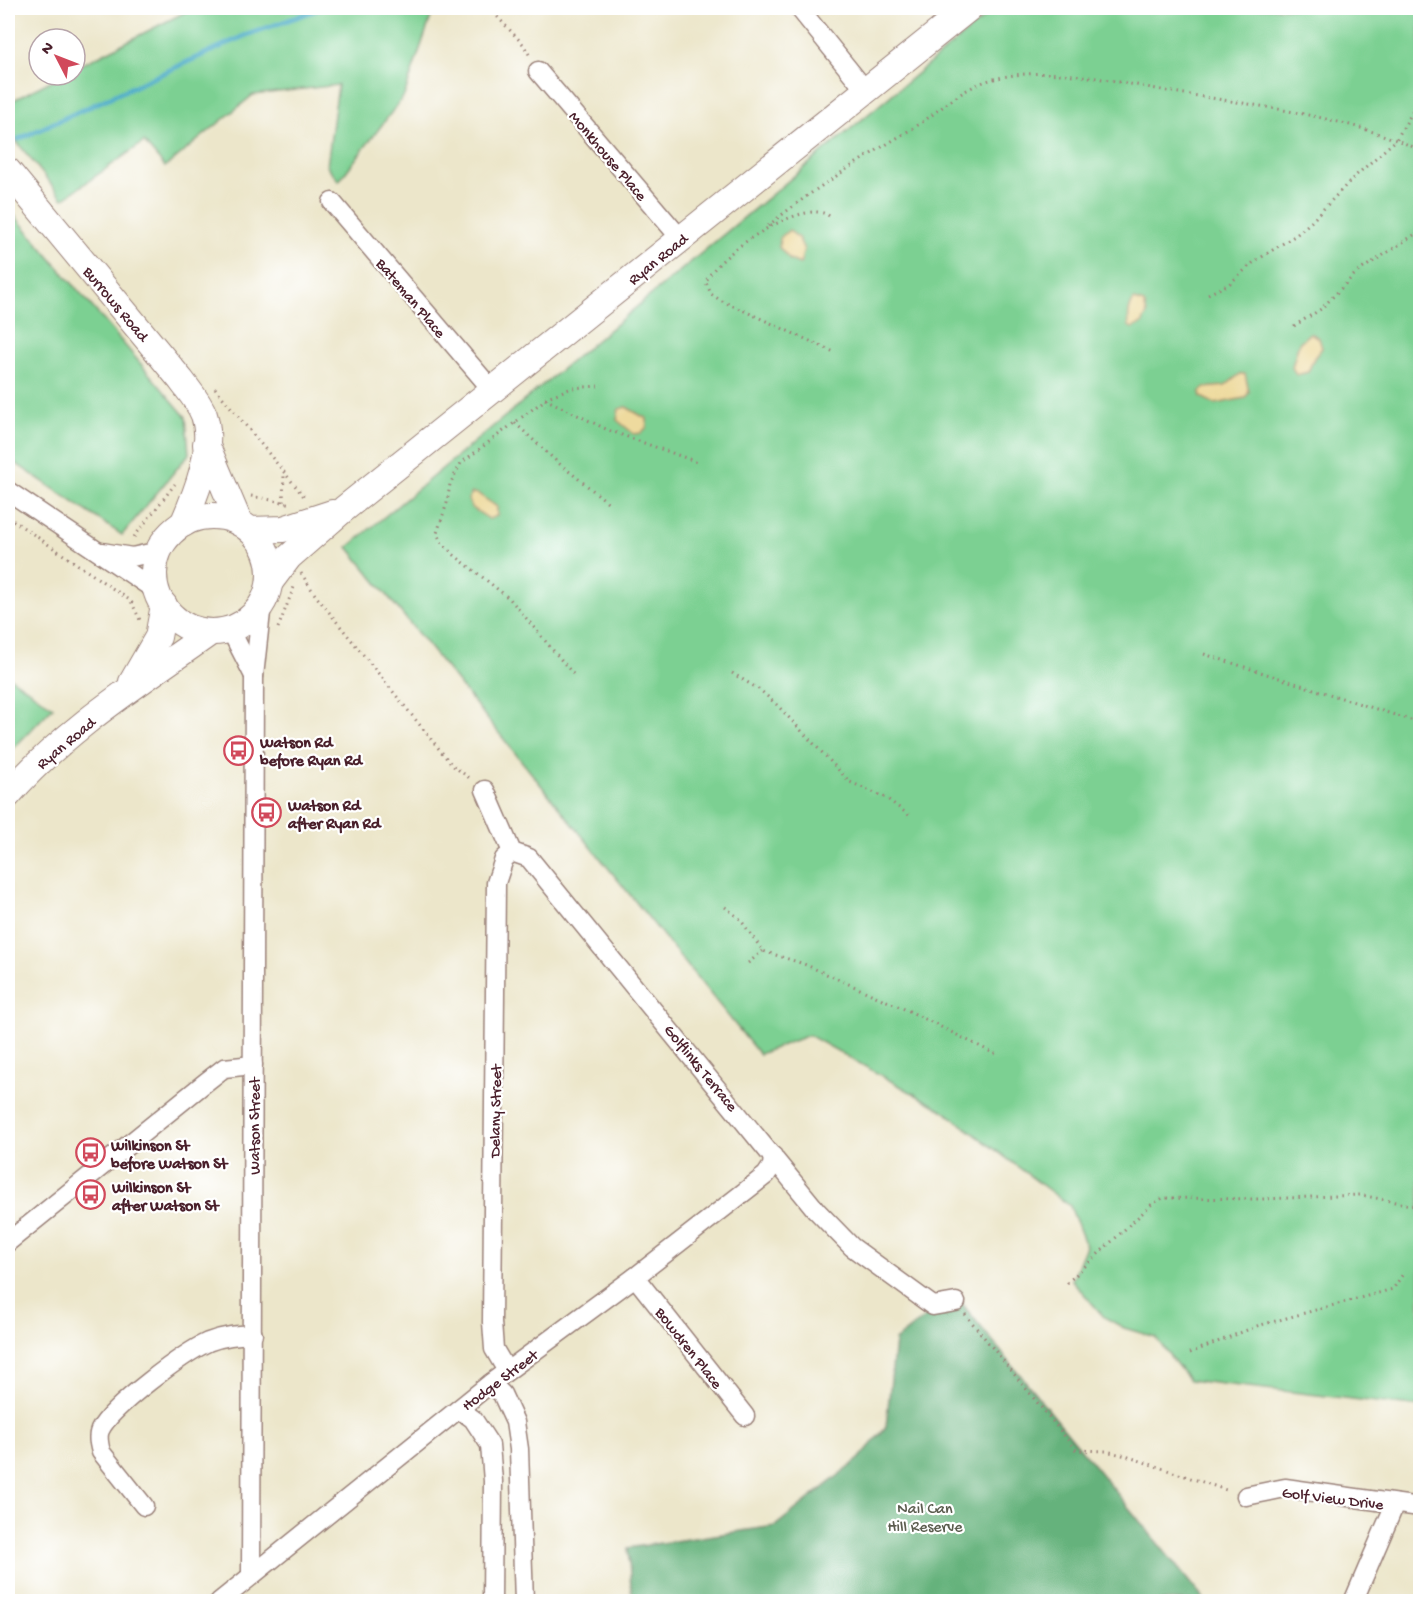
<svg xmlns="http://www.w3.org/2000/svg" width="1428" height="1609" font-family="'Gochi Hand',sans-serif">
	<style>
		.green { fill: #7cd092; stroke: #63785e; stroke-width: 1.5 }
		.forest { fill: #65b27c; stroke: #586854; stroke-width: 1.5 }
		.sand { fill: #eeda9e; stroke: #9c7c64; stroke-width: 1.5 }
		.lines { fill: none; stroke-linecap: round; stroke-linejoin: round }
		.stream { stroke: #49aac8; stroke-width: 5 }
		.street-casing { stroke: #9b827a; stroke-width: 21 }
		.secondary-casing { stroke: #9b827a; stroke-width: 28 }
		.path { stroke: #9b827a; stroke-width: 3; stroke-dasharray: 1.5 4.5; stroke-linecap: butt }
		.street { stroke: #fff; stroke-width: 18 }
		.secondary { stroke: #fff; stroke-width: 26 }
		.labels { text-anchor: middle; stroke-width: 4.5; stroke-linejoin: round; paint-order: stroke }
		.street-label { font-size: 16px; fill: #4a1f2b; stroke: #fff }
		.poi-label { font-size: 16px; font-weight: bold; fill: #4a1f2b; stroke: #fff; text-anchor: start }
		.park-label { font-size: 16px; fill: #5c5d4f; stroke: #fff }
	</style>
	<rect width="100%" height="100%" fill="#fff"/>
	<filter id="ink" filterUnits="userSpaceOnUse"><feTurbulence type="fractalNoise" baseFrequency=".0167" numOctaves="2"/><feDisplacementMap in="SourceGraphic" scale="12" xChannelSelector="R" yChannelSelector="G"/><feConvolveMatrix kernelMatrix="1 2 1 2 8 2 1 2 1" color-interpolation-filters="sRGB"/></filter>
	<filter id="wash" filterUnits="userSpaceOnUse"><feTurbulence type="fractalNoise" baseFrequency=".008" numOctaves="4" result="noise"/><feDisplacementMap in="SourceGraphic" scale="24" xChannelSelector="R" yChannelSelector="G"/><feGaussianBlur stdDeviation="1.35" result="paint"/><feColorMatrix in="noise" values="0 0 0 0 0 0 0 0 0 0 0 0 0 0 0 0 0 1.4 0 .05"/><feComposite in="paint" operator="in"/></filter>
	<g filter="url(#wash)">
		<rect width="100%" height="100%" fill="#ece6ca"/>
		<g class="green">
			<polygon points="193,8 434,8 404,96 339,181 327,166 338,85 253,95 165,167 144,142 63,199 8,131 8,103 62,75 75,75 75,68"/>
			<polygon points="996,8 1420,8 1420,1407 1189,1380 1155,1337 1124,1328 1104,1317 1072,1280 1086,1246 1070,1206 941,1109 809,1035 759,1054 348,547"/>
			<polygon points="8,208 186,417 189,454 122,535 8,458"/>
			<polygon points="8,676 53,707 8,754"/>
		</g>
		<polygon class="forest" points="954,1294 1205,1601 632,1601 628,1548 775,1526 859,1459 886,1427 895,1341"/>
		<g class="sand">
			<polygon points="789,230 799,239 804,250 800,264 790,260 779,247 780,238"/>
			<path d="M1134 300 1144 303 1147 314 1142 324 1132 328 1129 326C1128 318 1128 307 1134 300Z"/>
			<polygon points="1310,333 1319,338 1322,348 1314,358 1308,372 1296,375 1292,367 1299,343"/>
			<polygon points="1240,374 1245,374 1249,392 1245,398 1215,404 1201,397 1200,392 1204,388 1225,386"/>
			<polygon points="626,407 647,419 647,427 641,433 634,434 617,420 619,409"/>
			<polygon points="472,493 478,494 497,507 497,516 489,519 471,507 468,499"/>
		</g>
		<g class="lines">
			<polyline class="stream" points="19,139 244,36 322,8"/>
		</g>
	</g>
	<g filter="url(#ink)">
		<g class="lines">
			<defs>
				<g id="street">
					<polyline points="799,8 866,91"/>
					<polyline points="538,71 681,239"/>
					<polyline points="332,202 493,391"/>
					<polyline points="8,491 158,592"/>
					<polyline points="102,552 132,557 159,551"/>
					<polyline points="230,629 254,676"/>
					<polyline points="485,790 512,852 529,858 816,1210 852,1247 933,1306 956,1302"/>
					<polyline points="8,1242 206,1082 224,1068 253,1065"/>
					<polyline points="635,1277 745,1416"/>
					<polyline points="507,1371 494,1349 492,1322 496,883 504,859 512,852"/>
					<polyline points="491,1383 502,1394 515,1422 519,1449 524,1602"/>
					<polyline points="459,1409 473,1419 490,1445 493,1481 492,1602"/>
					<polyline points="1246,1496 1285,1488 1420,1507"/>
					<path d="M144 1506 101 1452C99 1444 97 1437 100 1430 111 1407 184 1353 208 1342 223 1336 237 1335 253 1334"/>
					<polyline points="251,1576 254,676 262,603"/>
					<polyline points="219,1602 491,1383 635,1277 766,1175 772,1166 773,1156"/>
					<polyline points="1353,1602 1395,1504"/>
				</g>
				<g id="secondary">
					<path d="M8 171 181 380C189 391 199 402 204 415 215 448 196 494 183 524"/>
					<polyline points="206,444 239,522"/>
					<circle cx="212" cy="574" r="58"/>
					<polyline points="251,530 283,529 332,513"/>
					<polyline points="270,582 289,557 344,509 969,8"/>
					<polyline points="132,682 158,637 164,605"/>
					<path d="M8 795C64 730 141 682 211 632"/>
				</g>
			</defs>
			<use href="#street" class="street-casing"/>
			<use href="#secondary" class="secondary-casing"/>
			<g class="path">
				<polyline points="489,8 523,44 530,56"/>
				<path d="M829 216C805 196 715 255 706 282L711 294 720 300 834 352"/>
				<path d="M768 226C815 187 866 157 918 125 942 109 962 88 990 80 1051 63 1119 83 1179 93 1259 106 1346 116 1420 150"/>
				<polyline points="1208,294 1229,284 1254,262 1296,235 1311,222 1353,178 1396,140 1420,99"/>
				<polyline points="1294,326 1321,309 1356,273 1420,231"/>
				<polyline points="215,388 306,499"/>
				<polyline points="545,399 608,430 697,462"/>
				<polyline points="515,423 556,461 610,504"/>
				<polyline points="251,496 292,504"/>
				<polyline points="283,502 284,475"/>
				<polyline points="8,517 131,601 140,620"/>
				<polyline points="134,537 175,484"/>
				<polyline points="301,573 316,596 452,765 472,780"/>
				<polyline points="278,628 294,587"/>
				<polyline points="1204,654 1420,723"/>
				<polyline points="732,673 760,690 777,705 850,782 886,798 910,816"/>
				<polyline points="573,674 510,599 453,554 441,542 437,533 447,503 450,484 461,463 550,396 572,388 598,386"/>
				<polyline points="725,907 740,919 763,951 804,964 909,1011 999,1056"/>
				<polyline points="748,963 763,951"/>
				<polyline points="1067,1283 1151,1205 1163,1198 1262,1199 1361,1195 1420,1207"/>
				<polyline points="965,1314 1076,1450 1106,1451 1126,1456 1229,1491"/>
				<polyline points="1190,1353 1257,1326 1393,1289 1403,1274"/>
				<polyline points="1093,1602 1098,1597"/>
			</g>
			<use href="#street" class="street"/>
			<use href="#secondary" class="secondary"/>
		</g>
	</g>
	<defs>
		<symbol id="bus-ring" viewBox="-11 -11 22 22"><circle r="9.5" fill="#fff" stroke="#d1495b" stroke-width="1.5"/><path d="M-5-6H5V4H4V6H2V4H-2V6H-4V4H-5ZM-3.5-4V0h7V-4ZM-3.5 1.2v1.5H-2V1.2ZM2 1.2v1.5H3.5V1.2Z" fill="#d1495b"/></symbol>
	</defs>
	<g fill-rule="evenodd">
		<use href="#bus-ring" x="222" y="734" width="33" height="33"/>
		<use href="#bus-ring" x="250" y="796" width="33" height="33"/>
		<use href="#bus-ring" x="74" y="1136" width="33" height="33"/>
		<use href="#bus-ring" x="74" y="1178" width="33" height="33"/>
	</g>
	<g class="labels">
		<g class="street-label">
			<text transform="translate(609 155) rotate(50)" y="6">Monkhouse Place</text>
			<text transform="translate(657 258) rotate(-39)" y="6">Ryan Road</text>
			<text transform="translate(412 297) rotate(50)" y="6">Bateman Place</text>
			<text transform="translate(117 303) rotate(50)" y="6">Burrows Road</text>
			<text transform="translate(65 742) rotate(-40)" y="6">Ryan Road</text>
			<text transform="translate(702 1067) rotate(51)" y="6">Golflinks Terrace</text>
			<text transform="translate(494 1111) rotate(-89)" y="6">Delany Street</text>
			<text transform="translate(253 1126) rotate(-90)" y="6">Watson Street</text>
			<text transform="translate(690 1347) rotate(52)" y="6">Bowdren Place</text>
			<text transform="translate(499 1379) rotate(-37)" y="6">Hodge Street</text>
			<text transform="translate(1333 1497) rotate(7)" y="6">Golf View Drive</text>
		</g>
		<g class="poi-label">
			<text x="260" y="747">Watson Rd<tspan x="260" dy="18">before Ryan Rd</tspan></text>
			<text x="288" y="810">Watson Rd<tspan x="288" dy="18">after Ryan Rd</tspan></text>
			<text x="111" y="1150">Wilkinson St<tspan x="111" dy="18">before Watson St</tspan></text>
			<text x="112" y="1192">Wilkinson St<tspan x="112" dy="18">after Watson St</tspan></text>
		</g>
		<g class="park-label">
			<text x="925" y="1513">Nail Can<tspan x="925" dy="18">Hill Reserve</tspan></text>
		</g>
	</g>
	<rect width="1428" height="1609" fill="none" stroke="#fff" stroke-width="30"/>
	<g transform="translate(57 57) rotate(312)"><circle r="28" fill="#ffffff" stroke="#b7a5aa" stroke-width="1.5"/>
	<path d="M0-4.5L10 22L0 15L-10 22Z" fill="#d1495b"/>
	<text y="-9" font-size="16" font-weight="bold" text-anchor="middle" fill="#4a1f2b">N</text>
	</g>
</svg>
